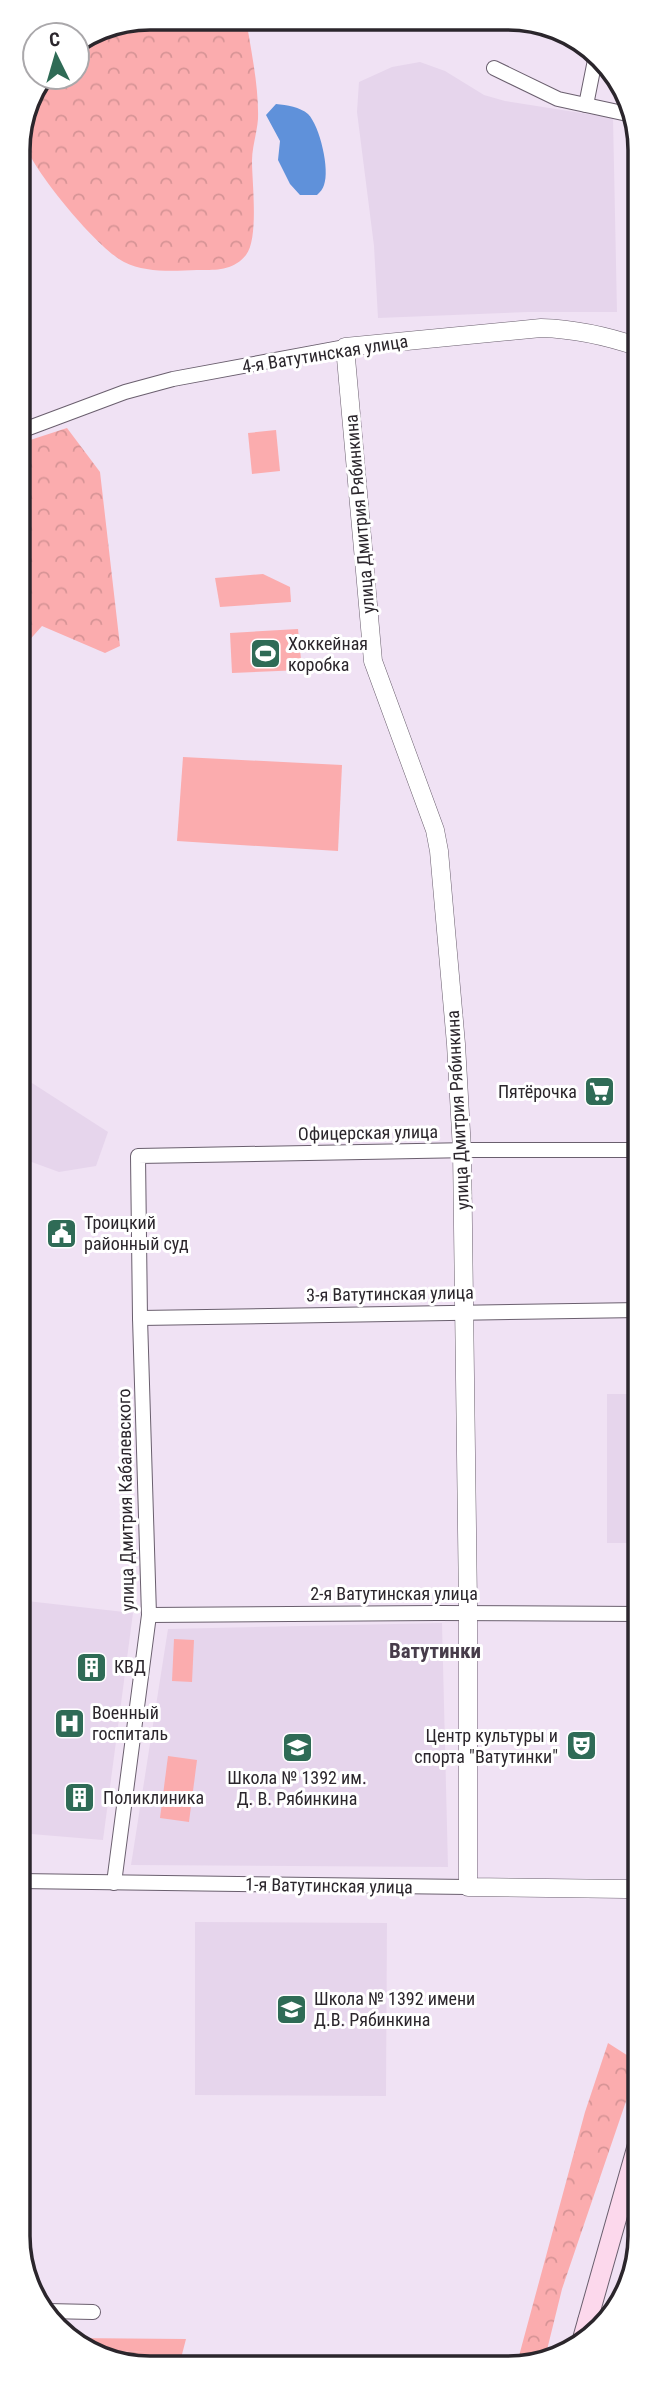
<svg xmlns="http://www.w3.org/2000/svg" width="658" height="2386" font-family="'Roboto Condensed',sans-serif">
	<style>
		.built { fill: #e6d5ec }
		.green { fill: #fbacae }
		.forest { fill: url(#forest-crowns) }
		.water { fill: #5f91da }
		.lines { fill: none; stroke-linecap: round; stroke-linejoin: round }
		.minor-casing { stroke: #6a5f6e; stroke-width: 16 }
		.tertiary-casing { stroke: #6a5f6e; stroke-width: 19 }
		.secondary-casing { stroke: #6a5f6e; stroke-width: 21 }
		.minor { stroke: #fff; stroke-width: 14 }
		.tertiary { stroke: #fff; stroke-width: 18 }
		.secondary { stroke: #fcd8ec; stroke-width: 19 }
		.labels { text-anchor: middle; stroke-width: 6; stroke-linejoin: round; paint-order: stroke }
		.street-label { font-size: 18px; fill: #2b262c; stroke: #fff }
		.poi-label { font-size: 18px; fill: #2b262c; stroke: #fff; text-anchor: start }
		.quarter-label { font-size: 21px; font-weight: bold; fill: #473c4a; stroke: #fff }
		.rim { fill: none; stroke: #2b262c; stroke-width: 3.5 }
	</style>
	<defs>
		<pattern id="forest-crowns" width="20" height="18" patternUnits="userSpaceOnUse" patternTransform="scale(1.75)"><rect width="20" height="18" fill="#fbacae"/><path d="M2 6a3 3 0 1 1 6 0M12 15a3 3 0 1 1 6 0" fill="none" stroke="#d79496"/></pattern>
	</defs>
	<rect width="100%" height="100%" fill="#f0e2f4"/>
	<g class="built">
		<polygon points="420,62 445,71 484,95 505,101 613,118 617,312 528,312 378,318 374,246 357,112 359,82 392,67"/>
		<polygon points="18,1074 108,1132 96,1166 59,1172 18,1157"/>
		<rect x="607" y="1394" width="33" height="149"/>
		<polygon points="18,1600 133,1613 103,1840 19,1833"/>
		<polygon points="442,1623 448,1867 131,1865 168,1629"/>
		<polygon points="195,1922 387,1923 386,2096 195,2095"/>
	</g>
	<g class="green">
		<polygon points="276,430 280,471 252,474 248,433"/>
		<polygon points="263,574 290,587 291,602 220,607 215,578"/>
		<polygon points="298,629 302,670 232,673 230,633"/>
		<polygon points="183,757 342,765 338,851 177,841"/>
		<polygon points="174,1639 194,1640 192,1682 172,1681"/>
		<polygon points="168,1756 197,1760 189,1822 160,1818"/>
		<polygon points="71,2338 186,2339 179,2366 151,2366 147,2352 96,2351"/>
	</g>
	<g class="forest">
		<path d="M149 18 246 19C251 50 259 87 258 119 257 133 252 147 252 161 252 183 259 238 246 255 233 271 216 270 197 270 173 271 146 273 124 262 98 249 25 163 22 135 21 126 42 88 47 77H77V42L99 27Z"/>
		<polygon points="67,428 100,472 120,646 105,653 42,626 18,653 18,444"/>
		<polygon points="608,2043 633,2059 636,2072 562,2289 545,2358 526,2367 516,2367 585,2112"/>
		<polygon points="96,2351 148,2352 151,2366 123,2366"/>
	</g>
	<path class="water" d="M276 104C287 105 300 107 308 114 320 126 330 170 324 185 323 189 320 192 317 195H300L290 184 278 160 280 141 266 115Z"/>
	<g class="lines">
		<defs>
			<g id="minor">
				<polyline points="494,68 558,99 632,115"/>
				<polyline points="586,105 596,55"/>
				<polyline points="18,432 125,392 173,379 345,347"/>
				<polyline points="140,1318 640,1310"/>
				<polyline points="149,1615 437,1613 640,1614"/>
				<polyline points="19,1881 468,1887"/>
				<polyline points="114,1883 149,1615 140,1318 138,1156 471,1150 640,1150"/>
				<polyline points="47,2311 93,2312"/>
			</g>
			<path id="tertiary" d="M639 347C607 336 575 329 541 328L345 347 373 661 435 830 439 851 456 1044 462 1150 468 1605V1887L626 1889 640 1892"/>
			<g id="secondary">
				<polyline points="588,2320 607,2324"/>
				<polyline points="583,2337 640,2136"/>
			</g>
		</defs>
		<use href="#minor" class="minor-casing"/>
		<use href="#tertiary" class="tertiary-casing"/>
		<use href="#secondary" class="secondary-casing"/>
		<use href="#minor" class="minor"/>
		<use href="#tertiary" class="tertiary"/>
		<use href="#secondary" class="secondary"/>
	</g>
	<defs>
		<symbol id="stadium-square" viewBox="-11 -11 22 22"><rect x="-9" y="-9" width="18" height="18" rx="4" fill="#2f6b56" stroke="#fff"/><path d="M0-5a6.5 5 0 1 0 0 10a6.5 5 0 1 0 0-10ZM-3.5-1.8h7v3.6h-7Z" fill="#fff"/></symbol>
		<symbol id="supermarket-square" viewBox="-11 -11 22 22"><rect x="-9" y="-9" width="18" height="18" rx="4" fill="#2f6b56" stroke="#fff"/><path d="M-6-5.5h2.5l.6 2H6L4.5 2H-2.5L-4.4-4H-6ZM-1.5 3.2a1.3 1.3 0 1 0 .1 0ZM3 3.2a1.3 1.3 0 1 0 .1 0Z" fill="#fff"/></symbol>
		<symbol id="civic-square" viewBox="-11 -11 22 22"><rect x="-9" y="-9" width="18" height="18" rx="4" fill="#2f6b56" stroke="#fff"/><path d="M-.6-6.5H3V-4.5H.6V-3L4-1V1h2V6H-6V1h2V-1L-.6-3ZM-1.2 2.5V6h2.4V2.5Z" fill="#fff"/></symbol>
		<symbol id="building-square" viewBox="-11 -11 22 22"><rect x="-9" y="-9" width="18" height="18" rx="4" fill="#2f6b56" stroke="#fff"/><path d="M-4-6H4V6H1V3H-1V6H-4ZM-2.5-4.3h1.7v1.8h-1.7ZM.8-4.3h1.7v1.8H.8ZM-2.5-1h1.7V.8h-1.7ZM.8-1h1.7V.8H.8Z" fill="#fff"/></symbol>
		<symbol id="hospital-square" viewBox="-11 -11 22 22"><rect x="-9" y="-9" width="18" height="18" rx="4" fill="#2f6b56" stroke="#fff"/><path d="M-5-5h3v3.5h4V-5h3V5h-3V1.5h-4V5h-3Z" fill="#fff"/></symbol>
		<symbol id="theatre-square" viewBox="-11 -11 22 22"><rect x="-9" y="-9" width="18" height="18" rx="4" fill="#2f6b56" stroke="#fff"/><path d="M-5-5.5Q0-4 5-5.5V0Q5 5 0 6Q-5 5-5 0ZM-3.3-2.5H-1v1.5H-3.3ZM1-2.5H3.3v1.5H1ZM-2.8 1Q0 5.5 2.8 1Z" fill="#fff"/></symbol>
		<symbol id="school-square" viewBox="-11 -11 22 22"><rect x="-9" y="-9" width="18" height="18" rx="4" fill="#2f6b56" stroke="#fff"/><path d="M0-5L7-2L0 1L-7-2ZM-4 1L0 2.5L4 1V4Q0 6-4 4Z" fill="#fff"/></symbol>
	</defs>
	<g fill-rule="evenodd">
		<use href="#stadium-square" x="248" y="636" width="35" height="35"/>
		<use href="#supermarket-square" x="582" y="1074" width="35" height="35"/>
		<use href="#civic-square" x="44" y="1216" width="35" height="35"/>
		<use href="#building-square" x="74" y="1650" width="35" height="35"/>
		<use href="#hospital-square" x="52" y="1706" width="35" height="35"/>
		<use href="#theatre-square" x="564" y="1728" width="35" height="35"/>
		<use href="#school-square" x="280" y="1730" width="35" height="35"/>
		<use href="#building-square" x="62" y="1780" width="35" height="35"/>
		<use href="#school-square" x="274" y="1992" width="35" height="35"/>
	</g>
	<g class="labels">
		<g class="street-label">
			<text transform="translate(325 354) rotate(-9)" y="6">4-я Ватутинская улица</text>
			<text transform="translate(360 514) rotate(-95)" y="6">улица Дмитрия Рябинкина</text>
			<text transform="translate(458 1110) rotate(-93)" y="6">улица Дмитрия Рябинкина</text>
			<text transform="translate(368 1133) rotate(-1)" y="6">Офицерская улица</text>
			<text transform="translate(390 1294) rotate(-1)" y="6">3-я Ватутинская улица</text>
			<text transform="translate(126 1500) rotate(-91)" y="6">улица Дмитрия Кабалевского</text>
			<text x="394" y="1600">2-я Ватутинская улица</text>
			<text transform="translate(329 1886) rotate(1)" y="6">1-я Ватутинская улица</text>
		</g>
		<g class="poi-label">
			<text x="288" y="650">Хоккейная<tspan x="288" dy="21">коробка</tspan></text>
			<text x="577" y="1098" text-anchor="end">Пятёрочка</text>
			<text x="84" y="1229">Троицкий<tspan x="84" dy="21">районный суд</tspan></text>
			<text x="114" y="1673">КВД</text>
			<text x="92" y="1719">Военный<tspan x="92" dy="21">госпиталь</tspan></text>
			<text x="558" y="1742" text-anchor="end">Центр культуры и<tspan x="558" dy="21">спорта "Ватутинки"</tspan></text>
			<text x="297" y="1784" text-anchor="middle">Школа № 1392 им.<tspan x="297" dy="21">Д. В. Рябинкина</tspan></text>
			<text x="103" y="1804">Поликлиника</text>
			<text x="314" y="2005">Школа № 1392 имени<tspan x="314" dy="21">Д.В. Рябинкина</tspan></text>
		</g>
		<g class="quarter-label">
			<text x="435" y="1658">Ватутинки</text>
		</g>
	</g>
	<path d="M0 0H658V2386H0ZM150 30H508A120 120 0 0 1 628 150V2236A120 120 0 0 1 508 2356H150A120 120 0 0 1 30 2236V150A120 120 0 0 1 150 30Z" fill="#fff" fill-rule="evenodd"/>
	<path class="rim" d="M150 30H508A120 120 0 0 1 628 150V2236A120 120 0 0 1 508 2356H150A120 120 0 0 1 30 2236V150A120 120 0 0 1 150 30Z"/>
	<g transform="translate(56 56) rotate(355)"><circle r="33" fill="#ffffff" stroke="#aaa8ab" stroke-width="2"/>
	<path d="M0-5L12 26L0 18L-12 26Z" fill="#2f6b56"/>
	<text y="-10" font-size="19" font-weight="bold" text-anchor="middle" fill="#2b262c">С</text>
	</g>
</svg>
